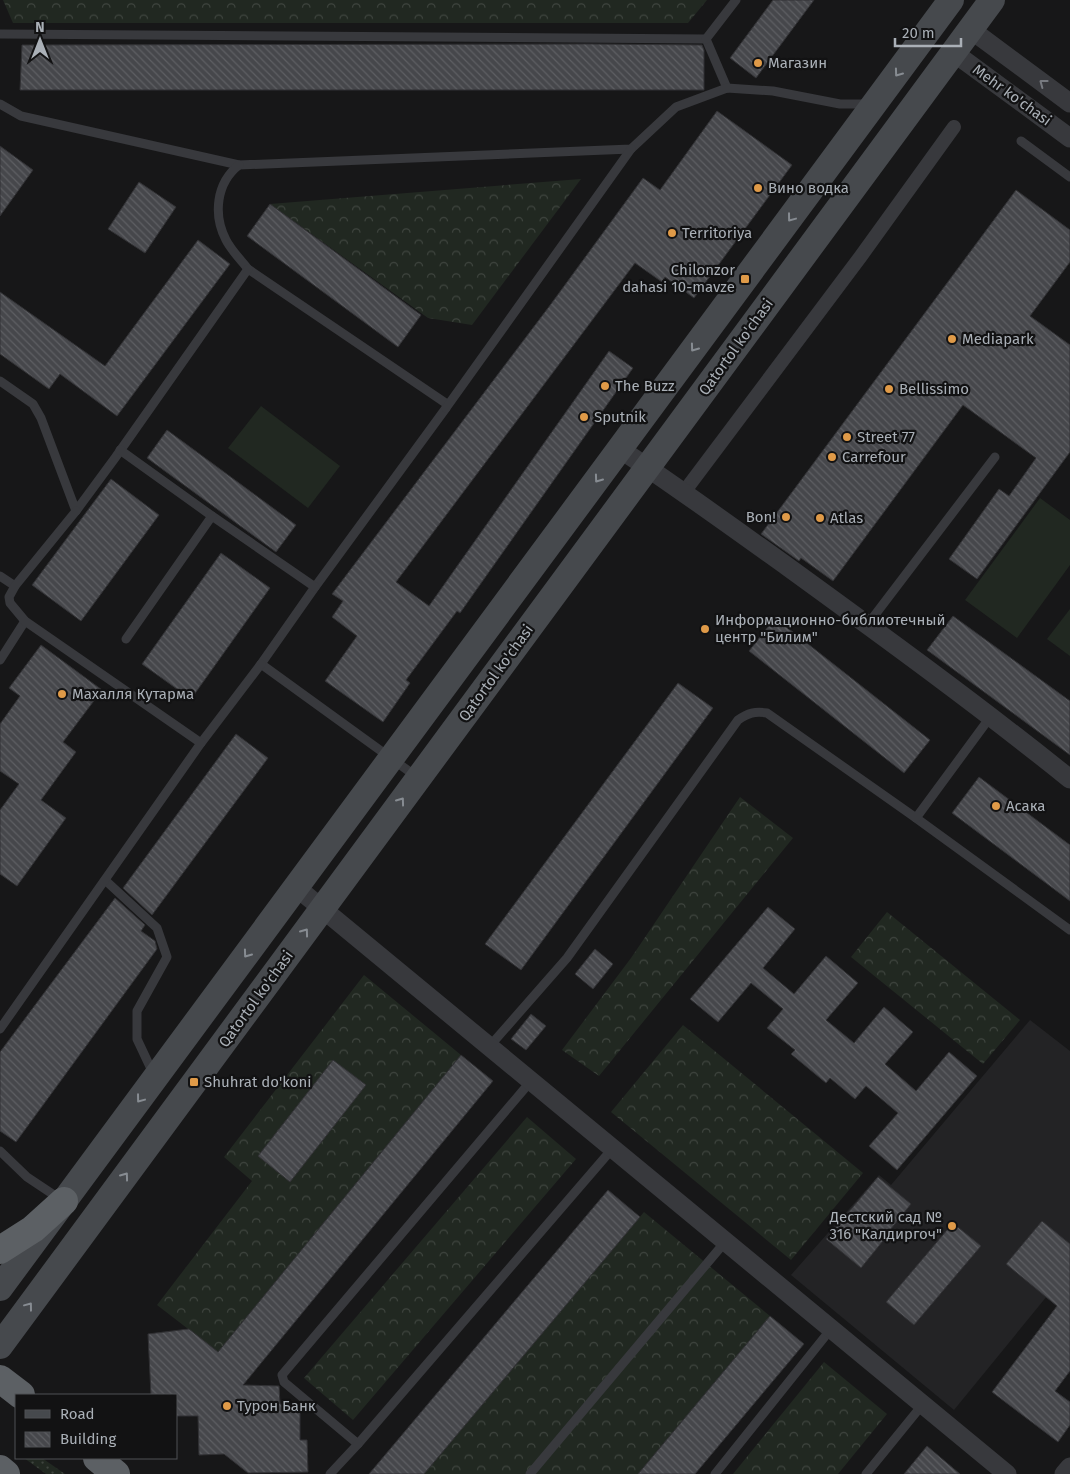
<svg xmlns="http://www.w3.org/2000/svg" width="1070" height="1474" font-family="'Fira Sans',sans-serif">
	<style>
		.built { fill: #232325 }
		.grass { fill: url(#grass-dots) }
		.forest { fill: url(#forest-crowns) }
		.pitch { fill: #212821 }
		.building { fill: url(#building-back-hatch); stroke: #313134 }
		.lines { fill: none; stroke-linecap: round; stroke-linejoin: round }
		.service { stroke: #38393d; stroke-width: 9 }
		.pedestrian { stroke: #38393d; stroke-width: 14 }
		.minor { stroke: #38393d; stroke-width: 19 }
		.secondary { stroke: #46494d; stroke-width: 26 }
		.trunk { stroke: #5c6064; stroke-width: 28 }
		.oneway { stroke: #878c92 }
		.oneway2 { stroke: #777a80 }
		.poi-dot { fill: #df9a48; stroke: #121213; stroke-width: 2 }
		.labels { text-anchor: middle; stroke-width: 4.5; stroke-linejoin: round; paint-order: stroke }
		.poi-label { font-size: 15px; fill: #aab0b7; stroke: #121213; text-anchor: start }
		.street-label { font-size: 15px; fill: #aab0b7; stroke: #121213 }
	</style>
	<defs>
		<pattern id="grass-dots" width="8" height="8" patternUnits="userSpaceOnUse" patternTransform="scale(1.25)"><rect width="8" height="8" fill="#212821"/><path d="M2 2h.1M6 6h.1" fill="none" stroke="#3f453f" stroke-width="1.8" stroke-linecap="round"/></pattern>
		<pattern id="forest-crowns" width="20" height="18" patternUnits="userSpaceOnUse" patternTransform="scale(1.25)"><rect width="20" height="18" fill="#212821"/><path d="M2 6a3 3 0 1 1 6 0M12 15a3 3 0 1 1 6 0" fill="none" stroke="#3f453f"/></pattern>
		<pattern id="building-back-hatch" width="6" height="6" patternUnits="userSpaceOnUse" patternTransform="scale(1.25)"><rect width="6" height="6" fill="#46474b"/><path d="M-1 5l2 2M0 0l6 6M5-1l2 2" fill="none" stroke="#5e5f63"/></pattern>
	</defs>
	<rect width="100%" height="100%" fill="#171718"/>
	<polygon class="built" points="1030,1020 1070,1051 1070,1268 954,1410 791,1275 879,1175 891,1185"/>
	<polygon class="grass" points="24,1458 42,1458 65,1474 46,1474"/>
	<g class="forest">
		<polygon points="3,0 707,0 688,23 13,23"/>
		<polygon points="581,179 472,325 428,318 270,204"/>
		<polygon points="740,797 793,838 599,1076 562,1050 631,958"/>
		<polygon points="887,912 1020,1020 983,1064 851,957"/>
		<polygon points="364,975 461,1055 218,1352 157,1305 252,1181 224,1157"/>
		<polygon points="683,1025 863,1173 791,1260 611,1112"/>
		<polygon points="527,1117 576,1159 353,1420 304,1378"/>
		<polygon points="644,1212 770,1316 638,1474 424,1474"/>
		<polygon points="824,1362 887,1414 838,1474 733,1474"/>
	</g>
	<g class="pitch">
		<polygon points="261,406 340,466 308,508 228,448"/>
		<polygon points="1040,498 1070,520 1070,565 1017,638 965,600"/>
		<polygon points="1070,609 1070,656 1047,639"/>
	</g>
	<g class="building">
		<polygon points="773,0 814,0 756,78 730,58"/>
		<polygon points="589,44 702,45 704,50 704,90 20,90 22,45"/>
		<polygon points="717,111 792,165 694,298 665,277 662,282 635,263 396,582 429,606 609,351 633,368 460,613 457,611 406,680 410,683 383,722 325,681 357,636 332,617 343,601 332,594 551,304 643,178 660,190"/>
		<polygon points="0,146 33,170 0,216"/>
		<polygon points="139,182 176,207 145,253 108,229"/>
		<polygon points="1016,190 1070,230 1070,262 1030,316 1070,345 1070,452 977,579 949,559 999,489 1009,496 1036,458 963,405 833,581 801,558 799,561 761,534"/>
		<polygon points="270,204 421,315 398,347 247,236"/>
		<polygon points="198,240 230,264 117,416 60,374 49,389 0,354 0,292 105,366"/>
		<polygon points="167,430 296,525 276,552 147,458"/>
		<polygon points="111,479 159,515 81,621 32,585"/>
		<polygon points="221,553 270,588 191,699 142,664"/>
		<polygon points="953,616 1070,701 1070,755 927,650"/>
		<polygon points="775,618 930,740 904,773 749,651"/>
		<polygon points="41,645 102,690 63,742 76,752 41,800 66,818 17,886 0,874 0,810 19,784 0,771 0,724 20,696 9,688"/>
		<polygon points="678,683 713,708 521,970 485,944"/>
		<polygon points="236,734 268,758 152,915 123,888"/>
		<polygon points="979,777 1070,845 1070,901 952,813"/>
		<polygon points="115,898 145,925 141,931 155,941 157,949 16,1142 0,1131 0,1052"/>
		<polygon points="768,907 795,929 763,968 794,994 826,956 858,983 826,1020 854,1043 884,1007 913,1032 885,1064 916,1091 949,1052 977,1076 897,1170 869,1146 898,1113 866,1086 855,1099 830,1078 826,1083 791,1054 795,1050 767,1028 783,1009 751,983 718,1022 690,999"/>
		<polygon points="595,949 613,964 593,989 575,974"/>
		<polygon points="531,1014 546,1026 526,1050 511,1039"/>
		<polygon points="461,1055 493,1081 243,1385 279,1386 280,1404 300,1404 300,1440 307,1440 308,1472 248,1473 224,1454 199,1455 198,1416 176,1416 176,1395 151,1395 148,1334 189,1329 218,1352"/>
		<polygon points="333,1060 366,1085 290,1182 258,1156"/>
		<polygon points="878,1177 911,1204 890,1230 891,1231 861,1268 826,1239"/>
		<polygon points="608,1190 640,1217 424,1474 369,1474"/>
		<polygon points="1042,1221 1070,1244 1070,1371 1055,1391 1070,1402 1070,1425 1058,1442 992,1392 1057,1306 1006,1264"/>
		<polygon points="953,1223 981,1246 914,1325 886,1302"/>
		<polygon points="770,1316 804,1344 695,1474 638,1474"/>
		<polygon points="927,1446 960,1474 904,1474"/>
	</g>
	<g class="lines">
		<g class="service">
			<polyline points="0,34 706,39 727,88"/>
			<polyline points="706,39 736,0"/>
			<polyline points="0,104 21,116 239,165 631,149 676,107 727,88 773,91 840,104 870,104"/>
			<polyline points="1021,141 1070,177"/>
			<path d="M239 165C216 183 213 215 226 240 231 250 241 260 248 269L447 404 446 408 315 587 261 664 417 777"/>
			<polyline points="0,381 33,404 41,418 76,511 115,458 248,269"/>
			<polyline points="446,408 631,149"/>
			<polyline points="120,450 212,516 315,587"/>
			<polyline points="0,576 15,586"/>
			<polyline points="868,624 995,457"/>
			<polyline points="126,639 212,516"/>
			<polyline points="0,660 25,621"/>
			<polyline points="201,743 261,664"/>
			<polyline points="916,818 1070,930"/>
			<polyline points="105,880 157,928 167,957 137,1011 137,1039 153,1073"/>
			<polyline points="0,1029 201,743 25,621 10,603 9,597 15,586 76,511"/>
			<path d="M489 1047 567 958 738 720C748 713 755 711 767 713L916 818 991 716"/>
			<polyline points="531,1081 282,1375 284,1382 358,1444 613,1148"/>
			<polyline points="0,1151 27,1177 60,1199"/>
			<polyline points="330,1474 358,1444"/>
			<polyline points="530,1474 725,1242"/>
			<polyline points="715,1474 831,1329"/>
			<polyline points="866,1474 923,1404"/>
		</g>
		<polyline class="pedestrian" points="684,492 861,256 954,127"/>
		<g class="minor">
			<polyline points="970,29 1070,103"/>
			<polyline points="953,52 1070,138"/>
			<path d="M620 449C677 487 732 527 788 567 883 636 978 705 1070 779"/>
			<polyline points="296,887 1007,1474"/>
			<polyline points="1064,1474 1070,1467"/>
		</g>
		<g class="secondary">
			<polyline points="0,1288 951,0"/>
			<polyline points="0,1346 992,0"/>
		</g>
		<g class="trunk">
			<polyline points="0,1250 33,1229 64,1201"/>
			<polyline points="0,1379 21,1395"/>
			<polyline points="97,1458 116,1474"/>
			<polyline points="0,1469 6,1474"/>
		</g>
	</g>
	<defs><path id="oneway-chevron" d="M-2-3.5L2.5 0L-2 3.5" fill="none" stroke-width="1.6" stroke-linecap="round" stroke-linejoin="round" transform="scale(1.25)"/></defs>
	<g class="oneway">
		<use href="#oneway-chevron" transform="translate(898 73) rotate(126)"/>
		<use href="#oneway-chevron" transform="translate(791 218) rotate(127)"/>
		<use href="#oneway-chevron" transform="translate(694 348) rotate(126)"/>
		<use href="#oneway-chevron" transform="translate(598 479) rotate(126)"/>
		<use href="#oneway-chevron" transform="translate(401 801) rotate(-54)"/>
		<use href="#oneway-chevron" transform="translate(305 932) rotate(-54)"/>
		<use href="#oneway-chevron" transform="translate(247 954) rotate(126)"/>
		<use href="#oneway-chevron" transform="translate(140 1099) rotate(127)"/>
		<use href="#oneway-chevron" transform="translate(125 1176) rotate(-54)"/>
		<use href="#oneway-chevron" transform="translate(29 1306) rotate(-53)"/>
	</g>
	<use class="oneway2" href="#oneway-chevron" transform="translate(1043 83) rotate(-143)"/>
	<g class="poi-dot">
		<circle cx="758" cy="63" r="5"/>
		<circle cx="758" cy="188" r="5"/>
		<circle cx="672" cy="233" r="5"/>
		<rect x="740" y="274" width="10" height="10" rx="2.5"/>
		<circle cx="952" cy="339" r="5"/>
		<circle cx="605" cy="386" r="5"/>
		<circle cx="889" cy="389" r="5"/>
		<circle cx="584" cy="417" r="5"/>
		<circle cx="847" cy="437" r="5"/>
		<circle cx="832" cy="457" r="5"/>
		<circle cx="786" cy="517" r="5"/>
		<circle cx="820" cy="518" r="5"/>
		<circle cx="705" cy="629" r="5"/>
		<circle cx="62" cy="694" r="5"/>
		<circle cx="996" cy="806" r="5"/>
		<rect x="189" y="1077" width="10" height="10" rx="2.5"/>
		<circle cx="952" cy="1226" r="5"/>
		<circle cx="227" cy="1406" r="5"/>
	</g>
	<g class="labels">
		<g class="poi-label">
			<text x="768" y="68">Магазин</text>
			<text x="768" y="193">Вино водка</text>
			<text x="682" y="238">Territoriya</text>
			<text x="735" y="275" text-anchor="end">Chilonzor<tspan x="735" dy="17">dahasi 10-mavze</tspan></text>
			<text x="962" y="344">Mediapark</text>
			<text x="615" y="391">The Buzz</text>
			<text x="899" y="394">Bellissimo</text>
			<text x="594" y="422">Sputnik</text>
			<text x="857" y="442">Street 77</text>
			<text x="842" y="462">Carrefour</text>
			<text x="776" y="522" text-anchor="end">Bon!</text>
			<text x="830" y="523">Atlas</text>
			<text x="715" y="625">Информационно-библиотечный<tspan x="715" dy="17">центр "Билим"</tspan></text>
			<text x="72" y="699">Махалля Кутарма</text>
			<text x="1006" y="811">Асака</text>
			<text x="204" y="1087">Shuhrat do'koni</text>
			<text x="942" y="1222" text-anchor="end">Дестский сад №<tspan x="942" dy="17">316 "Калдиргоч"</tspan></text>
			<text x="237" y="1411">Турон Банк</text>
		</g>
		<g class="street-label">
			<text transform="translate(1012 95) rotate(36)" y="5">Mehr ko'chasi</text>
			<text transform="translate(736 347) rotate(-54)" y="5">Qatortol ko'chasi</text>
			<text transform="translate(496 673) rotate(-54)" y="5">Qatortol ko'chasi</text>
			<text transform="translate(256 999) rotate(-54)" y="5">Qatortol ko'chasi</text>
		</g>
	</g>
	<rect x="15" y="1394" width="162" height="65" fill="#121213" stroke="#4f5155"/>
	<rect x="25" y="1410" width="25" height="8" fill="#46494d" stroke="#4f5155"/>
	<text x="60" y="1419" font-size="15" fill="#aab0b7">Road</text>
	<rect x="25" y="1432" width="25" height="15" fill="url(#building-back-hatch)" stroke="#4f5155"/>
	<text x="60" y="1444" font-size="15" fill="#aab0b7">Building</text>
	<g transform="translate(40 40)" stroke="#121213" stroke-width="4" paint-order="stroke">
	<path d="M0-4L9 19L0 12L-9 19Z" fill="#aab0b7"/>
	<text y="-8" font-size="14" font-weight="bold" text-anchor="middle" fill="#aab0b7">N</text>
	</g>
	<path d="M895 38v8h66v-8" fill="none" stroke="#aab0b7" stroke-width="2.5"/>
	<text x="902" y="38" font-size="15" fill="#aab0b7" stroke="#121213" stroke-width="4" paint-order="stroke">20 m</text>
</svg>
